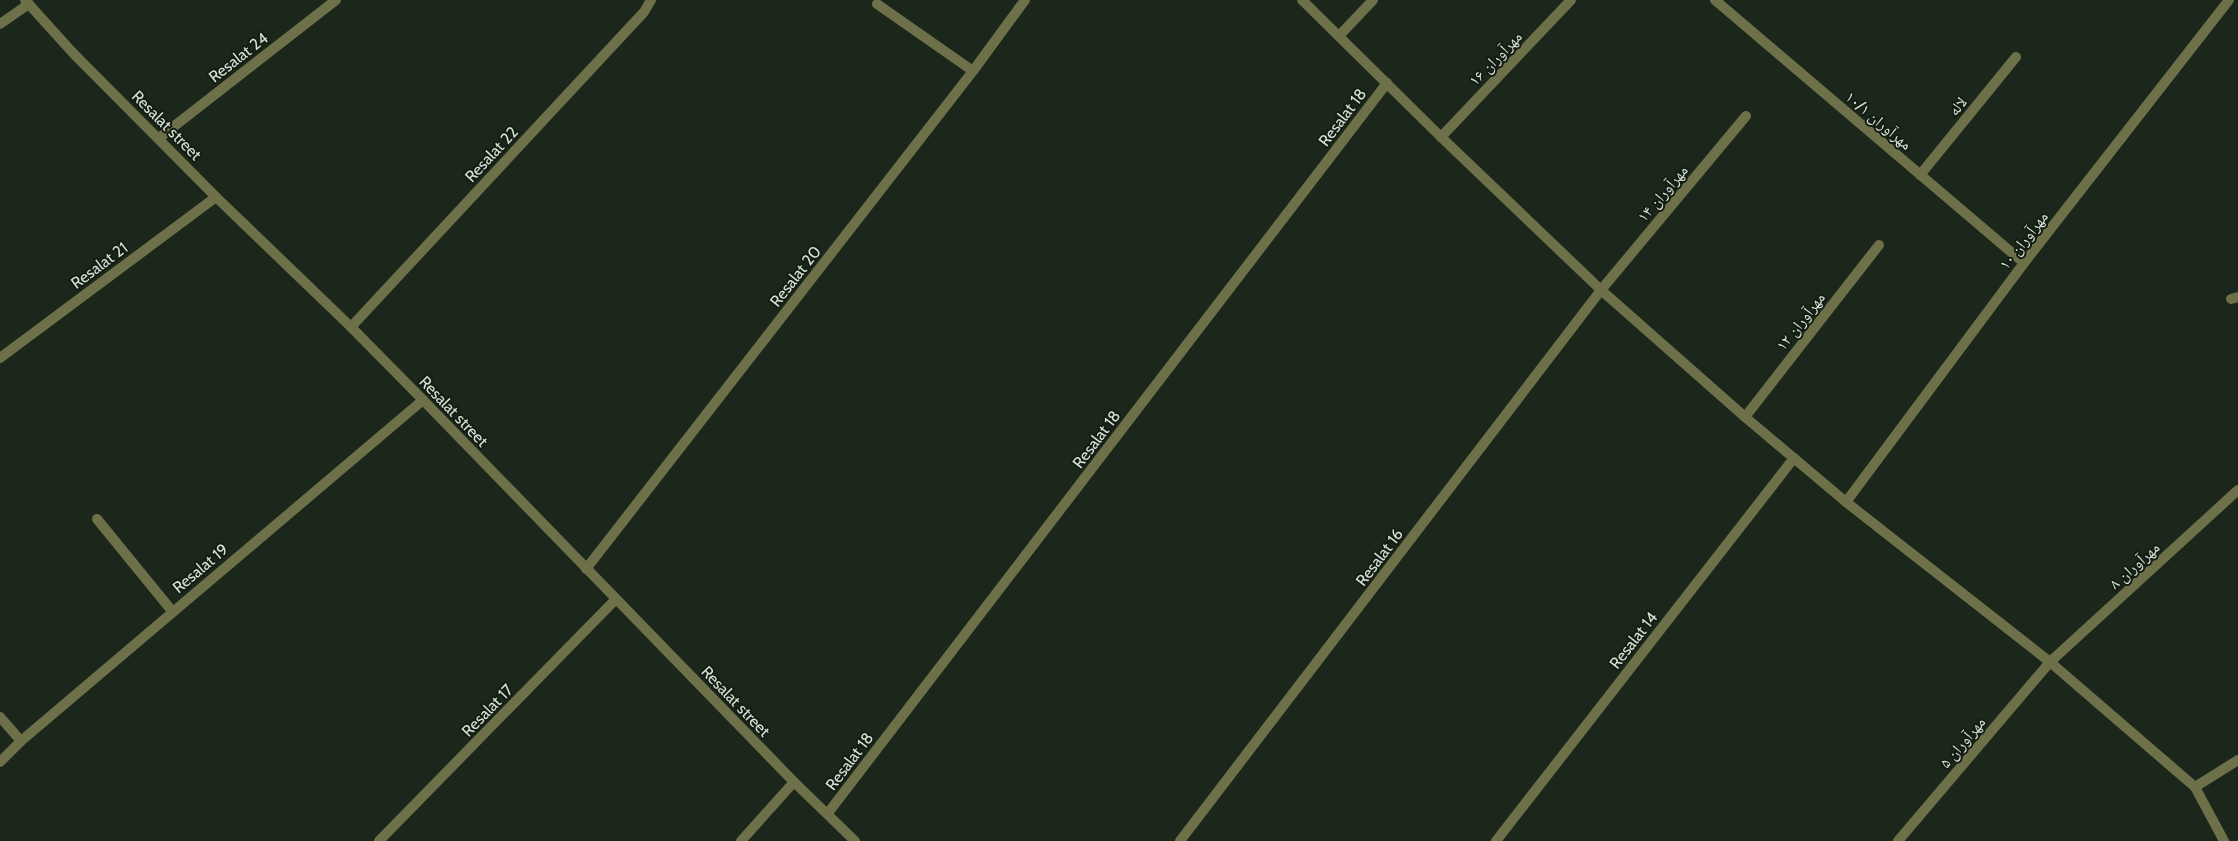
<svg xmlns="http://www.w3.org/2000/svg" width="2238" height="841" font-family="Cabin,'Noto Naskh Arabic',sans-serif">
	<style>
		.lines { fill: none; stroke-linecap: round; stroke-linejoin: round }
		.service { stroke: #6e7049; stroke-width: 10 }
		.minor { stroke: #6e7049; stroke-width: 10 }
		.labels { text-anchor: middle; stroke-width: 4; stroke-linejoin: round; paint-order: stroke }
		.street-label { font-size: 16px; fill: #d8e0d7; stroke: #131e12 }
	</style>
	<rect width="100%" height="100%" fill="#1c271b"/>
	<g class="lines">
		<g class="service">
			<polyline points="877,4 973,71"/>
			<polyline points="1441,137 1571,0"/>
			<polyline points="159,138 336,0"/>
			<polyline points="1601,290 1746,116"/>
			<polyline points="2231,299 2238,297"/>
			<polyline points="1745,417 1879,245"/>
			<polyline points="97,519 172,611"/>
			<polyline points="2195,787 2238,760"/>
			<polyline points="1898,841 2050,662 2238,490"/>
		</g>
		<g class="minor">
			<polyline points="25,0 73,53 216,197 351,327 423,400 794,782 855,841"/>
			<polyline points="1302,0 1441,137 1601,290 1745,417 1846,502 2050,662 2195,787 2224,841"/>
			<polyline points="1715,0 2024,263"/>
			<polyline points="0,24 29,4"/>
			<polyline points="1339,36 1373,0"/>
			<polyline points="1920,175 2016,57"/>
			<polyline points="351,327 644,12 651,0"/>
			<polyline points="0,358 216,197"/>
			<polyline points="1846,502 2024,263 2229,0"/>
			<polyline points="586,569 973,71 1025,0"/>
			<polyline points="0,717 21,741"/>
			<polyline points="0,762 21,741 423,400"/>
			<polyline points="828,813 1387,83"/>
			<polyline points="379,841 615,600"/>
			<polyline points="741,841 794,782"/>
			<polyline points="1180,841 1601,290"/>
			<polyline points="1496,841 1794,458"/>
		</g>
	</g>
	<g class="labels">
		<g class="street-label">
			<text transform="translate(238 57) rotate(-38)" y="6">Resalat 24</text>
			<text transform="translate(1495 58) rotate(-46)" y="6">مهرآوران ۱۶</text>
			<text transform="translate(1957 106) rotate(-51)" y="6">لاله</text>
			<text transform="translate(1342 117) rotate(-53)" y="6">Resalat 18</text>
			<text transform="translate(1879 120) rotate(40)" y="6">مهرآوران ۱۰/۱</text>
			<text transform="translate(167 125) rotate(45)" y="6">Resalat street</text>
			<text transform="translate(491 154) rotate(-47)" y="6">Resalat 22</text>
			<text transform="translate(1662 193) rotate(-50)" y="6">۱۴ مهرآوران</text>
			<text transform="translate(2023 240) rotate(-52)" y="6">مهرآوران ۱۰</text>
			<text transform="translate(99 265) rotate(-37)" y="6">Resalat 21</text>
			<text transform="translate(795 276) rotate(-52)" y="6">Resalat 20</text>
			<text transform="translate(1800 321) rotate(-52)" y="6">مهرآوران ۱۲</text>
			<text transform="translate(454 411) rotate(46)" y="6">Resalat street</text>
			<text transform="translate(1096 439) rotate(-53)" y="6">Resalat 18</text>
			<text transform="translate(1379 557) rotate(-53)" y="6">Resalat 16</text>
			<text transform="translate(2134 565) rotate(-42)" y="6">مهرآوران ۸</text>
			<text transform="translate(200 568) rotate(-40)" y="6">Resalat 19</text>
			<text transform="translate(1633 640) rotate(-52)" y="6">Resalat 14</text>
			<text transform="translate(736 701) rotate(46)" y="6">Resalat street</text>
			<text transform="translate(487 710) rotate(-46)" y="6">Resalat 17</text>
			<text transform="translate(1962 742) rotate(-50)" y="6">مهرآوران ۵</text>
			<text transform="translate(849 761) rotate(-53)" y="6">Resalat 18</text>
		</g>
	</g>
</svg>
